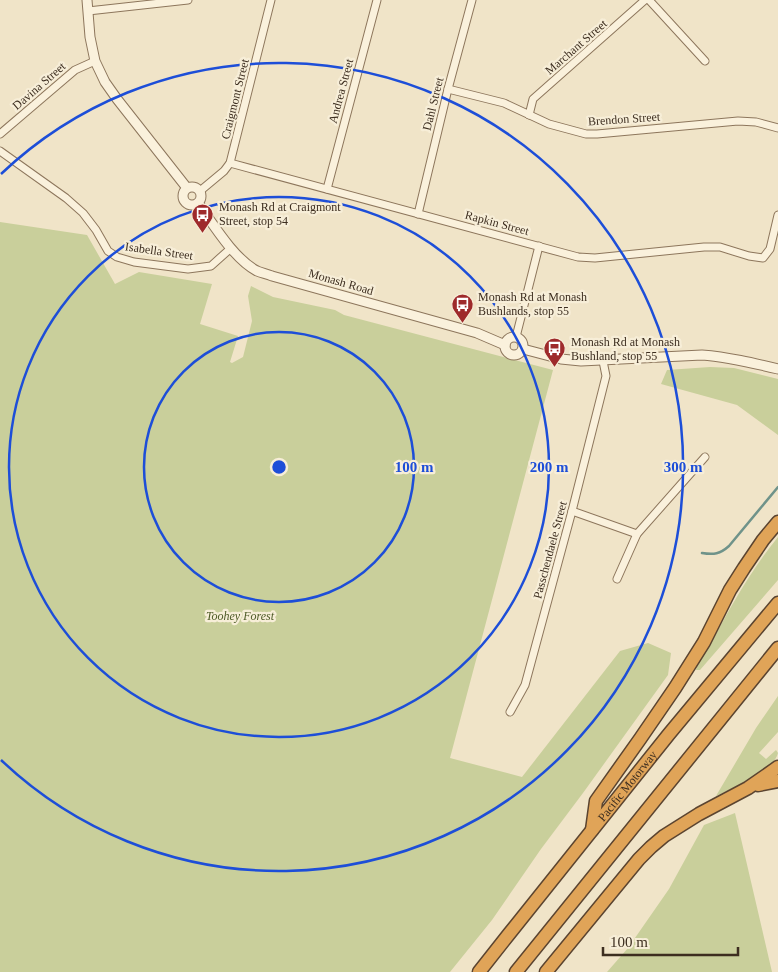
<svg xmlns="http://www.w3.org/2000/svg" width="778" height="972" font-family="Georgia,serif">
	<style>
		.green { fill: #c9cf9b }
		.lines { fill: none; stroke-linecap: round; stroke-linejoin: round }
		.stream { stroke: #6f938a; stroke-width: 2.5 }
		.minor-casing { stroke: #8d765c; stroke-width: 9 }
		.tertiary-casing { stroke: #8d765c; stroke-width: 11 }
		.motorway-casing { stroke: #5b4430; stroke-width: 15 }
		.minor { stroke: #faf1dc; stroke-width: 7 }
		.tertiary { stroke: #faf1dc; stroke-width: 9 }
		.motorway { stroke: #e0a458; stroke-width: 12 }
		.ring { fill: none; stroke: #1d4ed8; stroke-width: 2.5 }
		.labels { text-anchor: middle; stroke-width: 4.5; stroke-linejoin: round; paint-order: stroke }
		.street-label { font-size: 12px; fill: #3d2e20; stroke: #f7eed8 }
		.poi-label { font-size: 12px; fill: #3d2e20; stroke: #f7eed8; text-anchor: start }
		.park-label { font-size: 12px; font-style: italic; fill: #4d5a26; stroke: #f7eed8 }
		.centre { fill: #1d4ed8; stroke: #f7eed8; stroke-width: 2.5 }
		.ring-label { font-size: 15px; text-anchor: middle; font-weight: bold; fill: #1d4ed8; stroke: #f7eed8; stroke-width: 4.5; stroke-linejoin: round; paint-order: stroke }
	</style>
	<rect width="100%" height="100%" fill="#f0e4c8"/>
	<g class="green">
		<polygon points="0,222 87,235 115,284 139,272 212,284 200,324 238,336 230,362 232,363 243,357 252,321 248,296 251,286 273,297 335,310 344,315 553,370 450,758 522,777 620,651 648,643 671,653 668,675 583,793 541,849 492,920 450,972 0,972"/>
		<polygon points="710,367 734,368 778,379 778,435 737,405 661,384 667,370"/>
		<path d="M778 537V580L700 670H696C698 660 706 652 711 643 731 606 751 570 778 537Z"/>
		<path d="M778 696V732L759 753 766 759 776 750 778 753C774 771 732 788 716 796L756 728Z"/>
		<polygon points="735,813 772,972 607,972 628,948 669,889 704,825"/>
	</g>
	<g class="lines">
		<path class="stream" d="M702 553C714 555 720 554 729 546L778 487"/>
		<defs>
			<g id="minor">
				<polyline points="649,0 705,61"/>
				<polyline points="88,11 188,0"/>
				<polyline points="448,89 504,103 549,124 586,134 597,134 738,121 756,122 778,128"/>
				<polyline points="529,115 533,99 645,0"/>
				<polyline points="0,134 75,70 95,61"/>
				<polyline points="0,151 66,198 83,213 96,230 108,251 117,257 134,262 188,269 211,266 231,248"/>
				<polyline points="230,163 578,257 595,258 704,247 720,247 749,256 763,258 770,249 778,215"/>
				<polyline points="327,189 377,0"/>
				<polyline points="200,191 224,171 230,163 271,0"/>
				<polyline points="418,214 448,89 472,0"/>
				<polyline points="516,337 539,246"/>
				<polyline points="572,511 637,534"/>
				<polyline points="617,579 637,534 705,457"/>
				<polyline points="510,712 525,685 572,511 606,376 603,361"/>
			</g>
			<g id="tertiary">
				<polyline points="87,0 90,37 95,61 105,82 117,99 187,188"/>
				<circle cx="192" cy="196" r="9"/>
				<path d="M198 203C213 224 234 259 257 271 262 273 267 274 272 276L477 333 505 345"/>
				<circle cx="514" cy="346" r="9"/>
				<path d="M523 349 561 359 581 361 702 355C728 357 753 363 778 369"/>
			</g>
			<g id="motorway">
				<polyline points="758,785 778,781"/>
				<polyline points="592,830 596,801 640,739 675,688 704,642 730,590 744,568 763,540 778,522"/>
				<path id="s1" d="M479 972 509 934 669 734 778 603"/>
				<polyline points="516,972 778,648"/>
				<polyline points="546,972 611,893 639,859 651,847 664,836 699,814 748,788 778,767"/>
			</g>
		</defs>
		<use href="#minor" class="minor-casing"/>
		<use href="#tertiary" class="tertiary-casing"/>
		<use href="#motorway" class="motorway-casing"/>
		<use href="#minor" class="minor"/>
		<use href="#tertiary" class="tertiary"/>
		<use href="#motorway" class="motorway"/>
	</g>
	<g class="ring">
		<circle cx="279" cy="467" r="135"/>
		<circle cx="279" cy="467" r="270"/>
		<path d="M1 174A404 404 0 1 1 1 760"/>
	</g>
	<defs>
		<symbol id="bus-pin" viewBox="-11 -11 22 30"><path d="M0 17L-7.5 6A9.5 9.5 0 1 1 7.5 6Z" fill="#9e2a2b" stroke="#f7eed8"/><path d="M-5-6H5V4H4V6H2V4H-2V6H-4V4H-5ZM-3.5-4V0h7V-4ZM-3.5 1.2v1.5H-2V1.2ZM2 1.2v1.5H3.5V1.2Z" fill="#fff"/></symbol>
	</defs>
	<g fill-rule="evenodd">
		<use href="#bus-pin" x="190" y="202" width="25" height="34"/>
		<use href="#bus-pin" x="450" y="292" width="25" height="34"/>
		<use href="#bus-pin" x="542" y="336" width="25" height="34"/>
	</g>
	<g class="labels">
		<g class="street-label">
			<text transform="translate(576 47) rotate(-41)" y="4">Marchant Street</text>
			<text transform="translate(39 86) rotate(-41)" y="4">Davina Street</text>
			<text transform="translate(341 91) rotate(-75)" y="4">Andrea Street</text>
			<text transform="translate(235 99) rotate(-76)" y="4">Craigmont Street</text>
			<text transform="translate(433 104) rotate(-76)" y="4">Dahl Street</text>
			<text transform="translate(624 119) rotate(-4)" y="4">Brendon Street</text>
			<text transform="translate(497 223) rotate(15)" y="4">Rapkin Street</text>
			<text transform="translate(159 251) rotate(8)" y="4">Isabella Street</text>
			<text transform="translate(341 282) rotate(16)" y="4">Monash Road</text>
			<text transform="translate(550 550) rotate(-75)" y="4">Passchendaele Street</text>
			<text dy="4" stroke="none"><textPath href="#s1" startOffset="238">Pacific Motorway</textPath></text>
		</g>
		<g class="poi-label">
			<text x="219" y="211">Monash Rd at Craigmont<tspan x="219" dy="14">Street, stop 54</tspan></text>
			<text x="478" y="301">Monash Rd at Monash<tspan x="478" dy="14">Bushlands, stop 55</tspan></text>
			<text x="571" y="346">Monash Rd at Monash<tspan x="571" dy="14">Bushland, stop 55</tspan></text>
		</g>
		<g class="park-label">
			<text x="240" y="620">Toohey Forest</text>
		</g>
	</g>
	<circle cx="279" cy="467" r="8" class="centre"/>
	<g class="ring-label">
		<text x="414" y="472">100 m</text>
		<text x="549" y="472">200 m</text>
		<text x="683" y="472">300 m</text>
	</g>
	<path d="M603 947v8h135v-8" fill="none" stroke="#3d2e20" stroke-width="2.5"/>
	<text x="610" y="947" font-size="15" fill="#3d2e20" stroke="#f7eed8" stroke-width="4" paint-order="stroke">100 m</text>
</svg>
